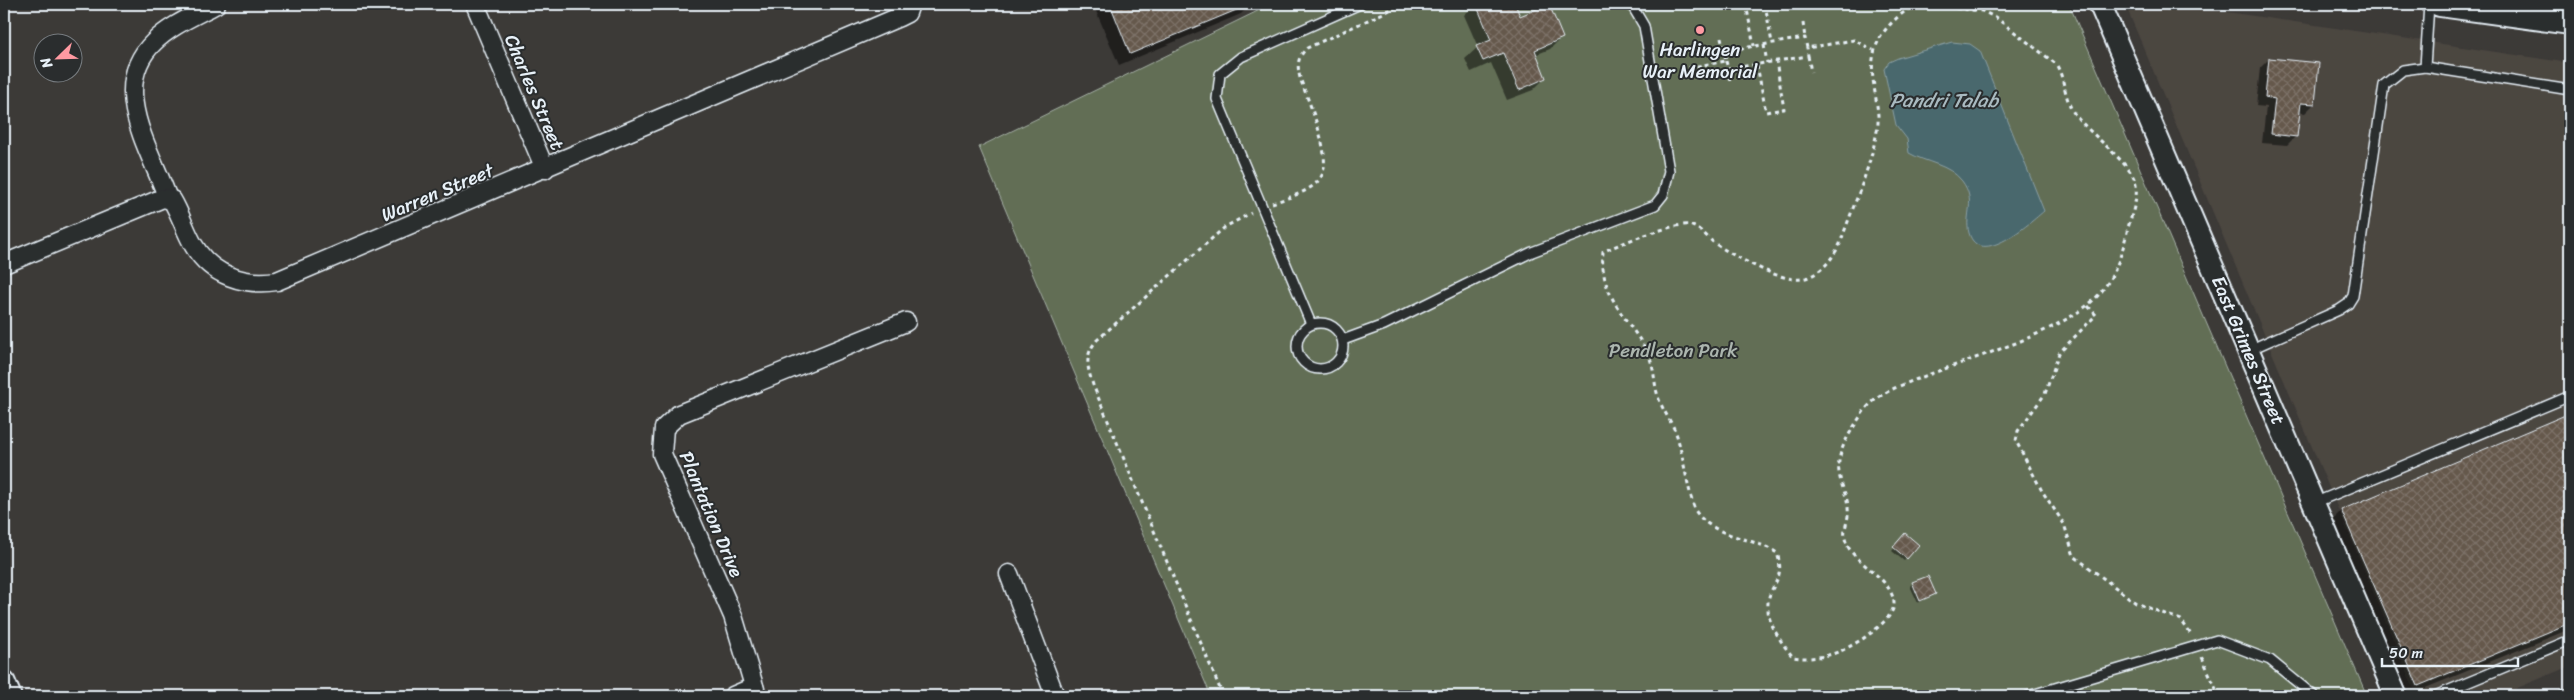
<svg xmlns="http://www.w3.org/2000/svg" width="2574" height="700" font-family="Sriracha,sans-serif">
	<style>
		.built { fill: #4b4641 }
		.park { fill: #626e55; stroke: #a5b0a6 }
		.water { fill: #4a686d; stroke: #899fa5 }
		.shadow { fill: #0007 }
		.building { fill: url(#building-cross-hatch); stroke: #e8f1f8 }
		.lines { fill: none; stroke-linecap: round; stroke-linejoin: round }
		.service-casing { stroke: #e8f1f8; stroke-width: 12 }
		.minor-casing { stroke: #e8f1f8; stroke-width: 21 }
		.tertiary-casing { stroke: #e8f1f8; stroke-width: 25 }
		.secondary-casing { stroke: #e8f1f8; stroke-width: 28 }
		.path { stroke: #e8f1f8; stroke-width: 3; stroke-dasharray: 4 4; stroke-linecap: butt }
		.service { stroke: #2a2d2e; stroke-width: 9 }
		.minor { stroke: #2a2d2e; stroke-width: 18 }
		.tertiary { stroke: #2a2d2e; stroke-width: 21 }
		.secondary { stroke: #2a2d2e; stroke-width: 24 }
		.poi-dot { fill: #ff9aa2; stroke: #2a2d2e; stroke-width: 2 }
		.labels { text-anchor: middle; stroke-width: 4; stroke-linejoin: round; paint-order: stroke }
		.poi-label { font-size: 19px; fill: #e8f1f8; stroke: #2a2d2e }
		.street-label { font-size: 19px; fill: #e8f1f8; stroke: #2a2d2e }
		.park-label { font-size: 19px; fill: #acb6af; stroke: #2a2d2e }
		.water-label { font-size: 20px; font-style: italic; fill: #a9bac0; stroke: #2a2d2e }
	</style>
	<defs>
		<pattern id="building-cross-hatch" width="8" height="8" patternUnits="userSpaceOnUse" patternTransform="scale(1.25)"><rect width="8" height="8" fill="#65594c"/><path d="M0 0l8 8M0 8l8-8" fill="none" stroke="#7b7167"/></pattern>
	</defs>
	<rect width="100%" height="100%" fill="#3c3a37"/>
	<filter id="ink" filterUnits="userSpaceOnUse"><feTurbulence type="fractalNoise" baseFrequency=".02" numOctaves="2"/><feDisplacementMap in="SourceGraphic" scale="10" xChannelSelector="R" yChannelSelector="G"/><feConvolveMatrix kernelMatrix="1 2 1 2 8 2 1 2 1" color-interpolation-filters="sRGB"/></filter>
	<g filter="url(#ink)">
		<polygon class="built" points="2125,4 2174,4 2570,63 2570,666 2498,696 2417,696"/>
		<polygon class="park" points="1272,4 2069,4 2367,696 1211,696 979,147"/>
		<path class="water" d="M1952 42 1970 44 1980 51 2044 211C2031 222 1980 269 1969 233 1964 215 1977 201 1962 181 1949 164 1926 163 1909 153L1907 139 1896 125 1884 69 1889 62 1898 58Z"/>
		<g class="shadow">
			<polygon points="1093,4 1251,4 1241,14 1119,65"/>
			<polygon points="1476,4 1514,4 1520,17 1561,38 1550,49 1535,55 1545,78 1533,90 1507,100 1491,63 1471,72 1465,59 1478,47 1464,15"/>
			<polygon points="2269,59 2314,104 2305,113 2298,112 2296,136 2287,145 2262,143 2266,107 2256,106 2260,68"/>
			<polygon points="2570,415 2570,629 2406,696 2330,522 2341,511"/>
			<polygon points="1905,535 1917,545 1904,561 1892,551"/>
			<polygon points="1913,583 1934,594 1918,603 1910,586"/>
		</g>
		<g class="building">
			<polygon points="1110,4 1251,4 1130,54"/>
			<polygon points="1476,4 1515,4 1520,16 1549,4 1563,38 1535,50 1546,78 1519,90 1503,53 1483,61 1476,46 1491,40"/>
			<polygon points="2269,58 2319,63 2315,104 2301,103 2297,137 2271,134 2275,99 2265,97"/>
			<polygon points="2570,413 2570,623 2418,686 2341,510"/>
			<polygon points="1905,533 1919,545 1907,559 1893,547"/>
			<polygon points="1928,576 1936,594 1920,601 1912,582"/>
		</g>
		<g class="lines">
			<defs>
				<g id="service">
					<polyline points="2554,20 2556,4"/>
					<polyline points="2425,67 2429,4"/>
					<circle cx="1320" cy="346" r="23"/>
					<polyline points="1311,324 1217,99 1220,74 1241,57 1360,4"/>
					<polyline points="1343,340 1384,325 1532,252 1655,205 1663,195 1669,171 1644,26 1631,4"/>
					<polyline points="2249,350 2339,310 2348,304 2353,296 2384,85 2403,70 2425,67 2570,90"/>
					<polyline points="2314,503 2570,396"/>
					<polyline points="2564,695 2565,696"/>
					<polyline points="2028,696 2217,640 2270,660 2314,696"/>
					<polyline points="2435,696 2570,640"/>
				</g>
				<g id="minor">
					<polyline points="475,4 545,169"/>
					<path d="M168 199C151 150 107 87 154 42 171 25 196 15 216 4"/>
					<path d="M4 264 163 198 172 200C181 215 185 231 194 246 212 276 245 286 277 281L899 17 907 13 910 4"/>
					<polyline points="1009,574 1055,696"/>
					<polyline points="733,696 754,687"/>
					<polyline points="757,696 733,616 662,454 664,428 679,414 906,322"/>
				</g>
				<g id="tertiary">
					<polyline points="2100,4 2396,696"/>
					<polyline points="4,682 10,696"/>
				</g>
				<polyline id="secondary" points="2440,4 2570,22"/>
			</defs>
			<use href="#service" class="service-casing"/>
			<use href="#minor" class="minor-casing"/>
			<use href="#tertiary" class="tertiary-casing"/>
			<use href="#secondary" class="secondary-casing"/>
			<g class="path">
				<polyline points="1746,4 1754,46"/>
				<polyline points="1765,4 1772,43"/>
				<path d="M1916 4 1982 11 1995 17 2056 64C2066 81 2064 101 2076 116 2090 134 2129 162 2135 181 2140 196 2130 218 2127 232 2122 254 2115 275 2101 292 2070 331 1968 359 1920 378 1899 386 1875 394 1862 414 1849 434 1834 454 1840 478 1842 488 1848 498 1848 508 1850 525 1838 531 1850 550 1862 567 1892 580 1894 603 1895 622 1848 650 1832 654 1819 658 1806 659 1793 657 1783 645 1768 624 1768 609 1766 584 1787 583 1777 553 1752 536 1712 538 1695 510 1687 486 1684 460 1677 436 1673 424 1665 414 1660 402 1652 382 1657 369 1645 348 1626 316 1599 294 1603 252 1618 244 1673 223 1689 225 1699 227 1707 237 1714 243 1732 255 1780 282 1801 279 1820 276 1832 259 1840 244 1852 208 1870 170 1877 131 1880 115 1876 102 1874 86 1867 46 1883 25 1916 4Z"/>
				<polyline points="1803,23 1805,38"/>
				<polyline points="1721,37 1724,51"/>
				<polyline points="1764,45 1767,63"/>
				<polyline points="1808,56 1811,72"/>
				<polyline points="1726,61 1728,69 1808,56 1807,48"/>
				<polyline points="1757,65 1766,112 1784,109 1776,61"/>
				<polyline points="1681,69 1726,61 1724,51 1805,38 1807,48 1854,40 1873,50"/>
				<polyline points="1728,69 1730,83"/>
				<path d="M1272 203C1287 198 1315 191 1322 175 1332 153 1308 101 1300 78 1297 65 1297 58 1307 48L1403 4"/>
				<polyline points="2088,306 2096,315 2059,353 2045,394 2018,431 2016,441 2042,491 2064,524 2074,556 2136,603 2181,620 2192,636"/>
				<polyline points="2202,657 2219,696"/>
				<path d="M1223 696 1093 385C1087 367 1084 355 1097 340L1225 227 1251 213"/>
			</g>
			<use href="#service" class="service"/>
			<use href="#minor" class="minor"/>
			<use href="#tertiary" class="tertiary"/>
			<use href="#secondary" class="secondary"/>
		</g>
	</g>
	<circle class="poi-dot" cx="1700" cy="30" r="5"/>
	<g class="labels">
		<g class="poi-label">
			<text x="1700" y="56">Harlingen<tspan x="1700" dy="22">War Memorial</tspan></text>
		</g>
		<g class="street-label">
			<text transform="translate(535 92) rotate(67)" y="7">Charles Street</text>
			<text transform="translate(437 192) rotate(-23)" y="7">Warren Street</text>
			<text transform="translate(2249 350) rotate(67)" y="7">East Grimes Street</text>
			<text transform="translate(712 514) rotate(67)" y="7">Plantation Drive</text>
		</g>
		<g class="park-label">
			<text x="1673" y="357">Pendleton Park</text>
		</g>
		<g class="water-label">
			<text x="1944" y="107">Pandri Talab</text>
		</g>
	</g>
	<rect width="2574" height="700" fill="none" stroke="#2a2d2e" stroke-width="20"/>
	<rect x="10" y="10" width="2554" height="680" fill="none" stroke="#e8f1f8" stroke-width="2" filter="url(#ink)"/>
	<g transform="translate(58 58) rotate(247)"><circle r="24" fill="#2a2d2e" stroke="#767b7f"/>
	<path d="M0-4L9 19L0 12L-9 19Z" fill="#ff9aa2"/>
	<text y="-8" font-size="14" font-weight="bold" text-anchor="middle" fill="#e8f1f8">N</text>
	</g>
	<path d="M2382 658v8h136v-8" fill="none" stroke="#e8f1f8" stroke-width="2.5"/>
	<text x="2389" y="658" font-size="15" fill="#e8f1f8" stroke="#2a2d2e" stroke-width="4" paint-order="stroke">50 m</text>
</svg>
